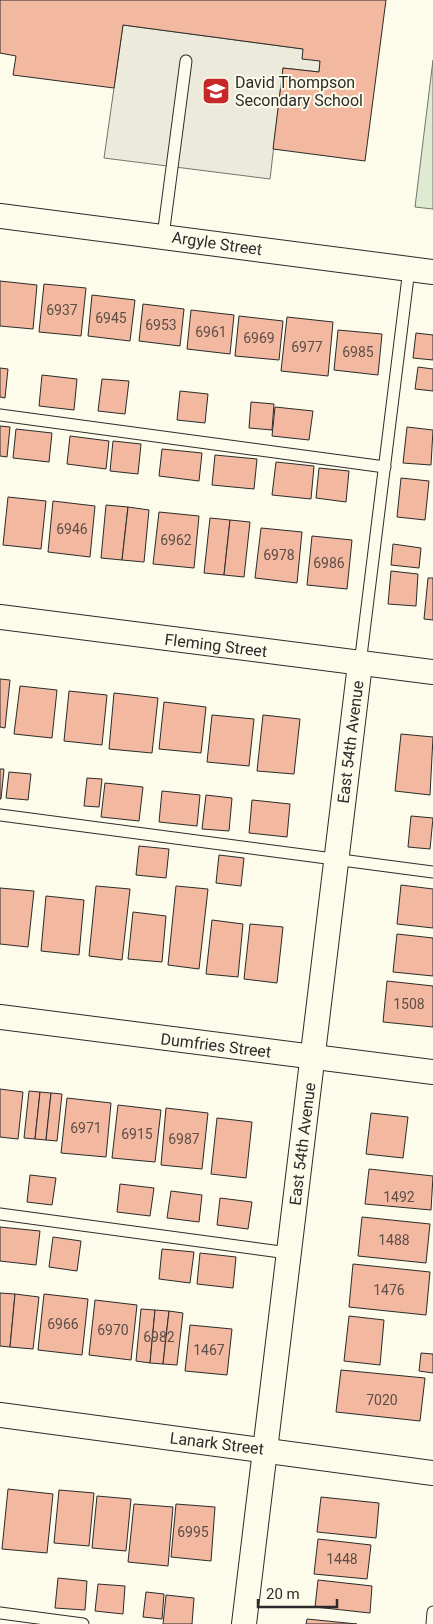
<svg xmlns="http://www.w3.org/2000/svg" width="433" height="1624" font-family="Roboto,sans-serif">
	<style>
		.green { fill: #deebd1; stroke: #74746e }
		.parking { fill: #eceadb; stroke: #74746e }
		.building { fill: #f2b8a0; stroke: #2b2b2b }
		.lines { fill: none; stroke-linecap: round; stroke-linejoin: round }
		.service-casing { stroke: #2b2b2b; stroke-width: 13 }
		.minor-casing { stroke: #2b2b2b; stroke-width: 26 }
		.service { stroke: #fdfbea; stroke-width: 11 }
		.minor { stroke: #fdfbea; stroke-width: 24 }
		.labels { text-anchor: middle; stroke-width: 4; stroke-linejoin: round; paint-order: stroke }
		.number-label { font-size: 14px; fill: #5d4e48 }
		.poi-label { font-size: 16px; fill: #2b2b2b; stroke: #fdfbea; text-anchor: start }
		.street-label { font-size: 16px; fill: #2b2b2b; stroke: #fdfbea }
	</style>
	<rect width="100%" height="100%" fill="#fdfbea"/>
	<polygon class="green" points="433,60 433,209 415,207"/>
	<polygon class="parking" points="123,25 303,49 320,61 319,72 283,68 270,179 104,158"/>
	<g class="building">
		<polygon points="0,0 386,0 365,161 273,149 283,68 319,72 320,61 302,59 303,49 123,25 114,88 13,75 16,56 0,53"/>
		<polygon points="0,281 37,285 33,329 0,326"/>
		<polygon points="44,284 86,288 81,336 39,332"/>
		<polygon points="92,295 135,300 130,341 88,336"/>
		<polygon points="143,304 184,309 180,346 139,341"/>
		<polygon points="191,310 234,315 230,354 187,349"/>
		<polygon points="239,316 283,321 279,360 235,356"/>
		<polygon points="287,317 333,322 328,376 281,371"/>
		<polygon points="338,330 382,334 378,375 334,370"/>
		<polygon points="416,333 433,335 433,360 413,358"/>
		<polygon points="418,367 433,369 433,391 415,389"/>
		<polygon points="0,368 8,369 5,398 0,397"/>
		<polygon points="42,375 77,379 74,410 39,406"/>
		<polygon points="102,379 129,381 125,414 98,411"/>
		<polygon points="180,391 208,394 205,423 177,420"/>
		<polygon points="251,402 274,404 272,430 249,428"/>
		<polygon points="275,407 313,411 309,440 272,436"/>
		<polygon points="0,426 10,427 7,457 0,456"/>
		<polygon points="407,427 433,430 431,465 403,463"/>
		<polygon points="16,429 52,433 49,462 13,458"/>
		<polygon points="70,436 109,441 106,469 67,464"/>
		<polygon points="113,441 141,444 138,474 110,471"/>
		<polygon points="162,449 202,453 199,481 159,476"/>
		<polygon points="215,455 257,459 254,489 212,485"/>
		<polygon points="276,462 314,466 311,499 272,495"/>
		<polygon points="319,468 349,471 346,502 316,498"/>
		<polygon points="401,478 429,481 425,520 397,517"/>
		<polygon points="8,497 46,501 41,549 3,545"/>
		<polygon points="53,501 95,506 90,557 48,552"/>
		<polygon points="106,505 128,507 122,560 101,558"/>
		<polygon points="128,507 149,510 144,562 122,560"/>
		<polygon points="159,512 199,516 194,568 153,564"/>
		<polygon points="210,518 230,520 224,575 204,573"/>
		<polygon points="230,520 250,522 244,577 224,575"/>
		<polygon points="261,528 302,532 297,583 255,578"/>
		<polygon points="312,536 352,540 347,589 307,585"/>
		<polygon points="393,544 421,548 419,568 391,565"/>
		<polygon points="391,571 418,574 416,606 388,604"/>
		<polygon points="428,578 433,578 433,620 424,619"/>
		<polygon points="0,679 10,680 5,728 0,727"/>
		<polygon points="20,686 57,690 52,738 14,734"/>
		<polygon points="69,691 107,695 102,745 64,741"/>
		<polygon points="114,693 158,698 152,753 109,749"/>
		<polygon points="164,702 206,707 201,753 159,749"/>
		<polygon points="212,715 254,719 249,766 207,762"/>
		<polygon points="263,715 300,719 294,774 257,771"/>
		<polygon points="401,734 433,737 430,795 395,791"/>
		<polygon points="0,769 4,769 1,799 0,799"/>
		<polygon points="9,772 31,774 28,800 6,798"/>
		<polygon points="87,778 102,779 99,807 84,806"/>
		<polygon points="105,783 143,787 139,821 101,817"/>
		<polygon points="162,791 200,795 197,826 159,822"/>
		<polygon points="206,795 232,798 229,831 202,829"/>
		<polygon points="252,800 290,804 287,837 249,833"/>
		<polygon points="411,816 433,818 430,849 408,847"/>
		<polygon points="139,846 169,849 166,878 136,875"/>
		<polygon points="219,855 244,858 241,886 216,883"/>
		<polygon points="401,885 433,889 433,928 397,924"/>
		<polygon points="96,886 130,889 122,960 89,956"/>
		<polygon points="176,886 208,889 199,969 168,965"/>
		<polygon points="0,888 34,891 28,947 0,944"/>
		<polygon points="46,896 84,900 79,955 41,951"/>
		<polygon points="133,912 166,916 162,962 128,959"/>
		<polygon points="212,920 243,924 238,977 206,974"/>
		<polygon points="250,924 283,927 277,983 244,979"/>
		<polygon points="397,934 433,938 433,976 393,972"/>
		<polygon points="387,981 433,986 433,1027 383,1022"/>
		<polygon points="0,1089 23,1092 18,1139 0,1137"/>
		<polygon points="29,1091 40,1092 35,1139 24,1138"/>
		<polygon points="40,1092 51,1093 46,1140 35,1139"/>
		<polygon points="51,1093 62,1094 57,1141 46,1140"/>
		<polygon points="67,1098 111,1103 106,1157 61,1153"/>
		<polygon points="118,1105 161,1110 155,1162 112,1158"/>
		<polygon points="166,1108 208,1113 202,1169 161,1165"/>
		<polygon points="371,1113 408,1117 403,1158 366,1154"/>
		<polygon points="217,1118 252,1122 246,1178 211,1174"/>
		<polygon points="369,1169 433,1176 431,1210 365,1204"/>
		<polygon points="30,1175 56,1178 52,1205 27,1202"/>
		<polygon points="120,1184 154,1188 150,1216 117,1212"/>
		<polygon points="171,1191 202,1195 199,1222 167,1218"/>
		<polygon points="220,1198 252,1202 248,1229 217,1225"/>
		<polygon points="362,1217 430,1224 426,1263 358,1256"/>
		<polygon points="0,1227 40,1231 36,1265 0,1261"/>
		<polygon points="53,1237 81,1241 77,1271 49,1267"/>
		<polygon points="162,1249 194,1252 190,1283 159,1279"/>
		<polygon points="200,1253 236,1257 233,1288 197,1284"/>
		<polygon points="353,1264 430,1272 426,1315 349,1307"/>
		<polygon points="0,1293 15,1294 10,1347 0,1346"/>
		<polygon points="15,1294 39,1297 33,1349 10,1347"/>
		<polygon points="44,1294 88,1299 82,1355 38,1350"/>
		<polygon points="95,1300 137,1305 131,1360 89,1355"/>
		<polygon points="141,1309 155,1310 150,1363 136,1361"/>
		<polygon points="155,1310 169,1311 163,1364 150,1363"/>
		<polygon points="169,1311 183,1313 177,1365 163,1364"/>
		<polygon points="349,1316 384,1320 380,1365 344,1361"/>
		<polygon points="190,1325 232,1329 227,1375 185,1371"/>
		<polygon points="421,1353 433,1354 433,1373 419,1371"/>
		<polygon points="341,1370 425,1378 420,1421 336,1412"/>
		<polygon points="8,1489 53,1494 47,1553 2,1549"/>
		<polygon points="59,1490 94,1493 89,1546 54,1543"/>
		<polygon points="97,1496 131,1499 126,1551 92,1548"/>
		<polygon points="321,1497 379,1503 376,1538 317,1532"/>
		<polygon points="134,1504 173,1507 168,1566 128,1562"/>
		<polygon points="176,1504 215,1507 211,1561 171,1557"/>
		<polygon points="318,1539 371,1545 367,1579 314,1574"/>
		<polygon points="58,1578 87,1581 85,1610 55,1608"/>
		<polygon points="318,1580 372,1586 370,1613 315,1607"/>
		<polygon points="98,1584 125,1586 123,1614 95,1611"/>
		<polygon points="146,1592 164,1594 162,1619 143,1617"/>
		<polygon points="166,1595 194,1598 192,1624 163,1624"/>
		<polygon points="307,1619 357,1624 306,1624"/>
	</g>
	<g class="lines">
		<defs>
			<g id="service">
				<polyline points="163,236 186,61"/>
				<polyline points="0,415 385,467"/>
				<polyline points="360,664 409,269"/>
				<polyline points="0,815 433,872"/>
				<polyline points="0,1214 288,1253"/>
				<polyline points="0,1613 83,1624"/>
				<polyline points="432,1624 433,1612"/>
			</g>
			<g id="minor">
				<polyline points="0,216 433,272"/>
				<polyline points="0,617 433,672"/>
				<polyline points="0,1017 433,1072"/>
				<polyline points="0,1415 433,1473"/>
				<polyline points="244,1624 360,664"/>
			</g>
		</defs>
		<use href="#service" class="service-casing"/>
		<use href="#minor" class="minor-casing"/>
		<use href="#service" class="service"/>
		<use href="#minor" class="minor"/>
	</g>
	<defs>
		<symbol id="school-square" viewBox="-11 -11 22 22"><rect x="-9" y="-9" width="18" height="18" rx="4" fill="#c62828" stroke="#fdfbea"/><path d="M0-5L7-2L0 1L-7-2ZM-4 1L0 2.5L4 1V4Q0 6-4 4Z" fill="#fff"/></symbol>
	</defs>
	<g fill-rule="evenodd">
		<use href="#school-square" x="200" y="75" width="32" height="32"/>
	</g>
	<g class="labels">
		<g class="number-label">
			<text x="62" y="315">6937</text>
			<text x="111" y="323">6945</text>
			<text x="161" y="330">6953</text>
			<text x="211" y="337">6961</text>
			<text x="259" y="343">6969</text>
			<text x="307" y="352">6977</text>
			<text x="358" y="357">6985</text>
			<text x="72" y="534">6946</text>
			<text x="176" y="545">6962</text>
			<text x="279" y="560">6978</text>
			<text x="329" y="568">6986</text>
			<text x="409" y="1009">1508</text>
			<text x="86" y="1133">6971</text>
			<text x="137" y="1139">6915</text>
			<text x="184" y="1144">6987</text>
			<text x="399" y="1202">1492</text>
			<text x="394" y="1245">1488</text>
			<text x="389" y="1295">1476</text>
			<text x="63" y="1329">6966</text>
			<text x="113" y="1335">6970</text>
			<text x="159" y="1342">6982</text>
			<text x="209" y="1355">1467</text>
			<text x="382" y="1405">7020</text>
			<text x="193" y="1537">6995</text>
			<text x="342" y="1564">1448</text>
		</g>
		<g class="poi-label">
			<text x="235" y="88">David Thompson<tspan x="235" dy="18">Secondary School</tspan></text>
		</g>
		<g class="street-label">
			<text transform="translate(217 243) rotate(8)" y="6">Argyle Street</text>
			<text transform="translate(216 645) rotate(7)" y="6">Fleming Street</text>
			<text transform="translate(350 742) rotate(-83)" y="6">East 54th Avenue</text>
			<text transform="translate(216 1045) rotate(7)" y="6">Dumfries Street</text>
			<text transform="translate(302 1144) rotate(-83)" y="6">East 54th Avenue</text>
			<text transform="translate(217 1443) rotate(7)" y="6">Lanark Street</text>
		</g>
	</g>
	<path d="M258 1599v8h79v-8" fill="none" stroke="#2b2b2b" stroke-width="2.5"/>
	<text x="266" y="1599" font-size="15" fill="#2b2b2b" stroke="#fdfbea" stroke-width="4" paint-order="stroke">20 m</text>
</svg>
